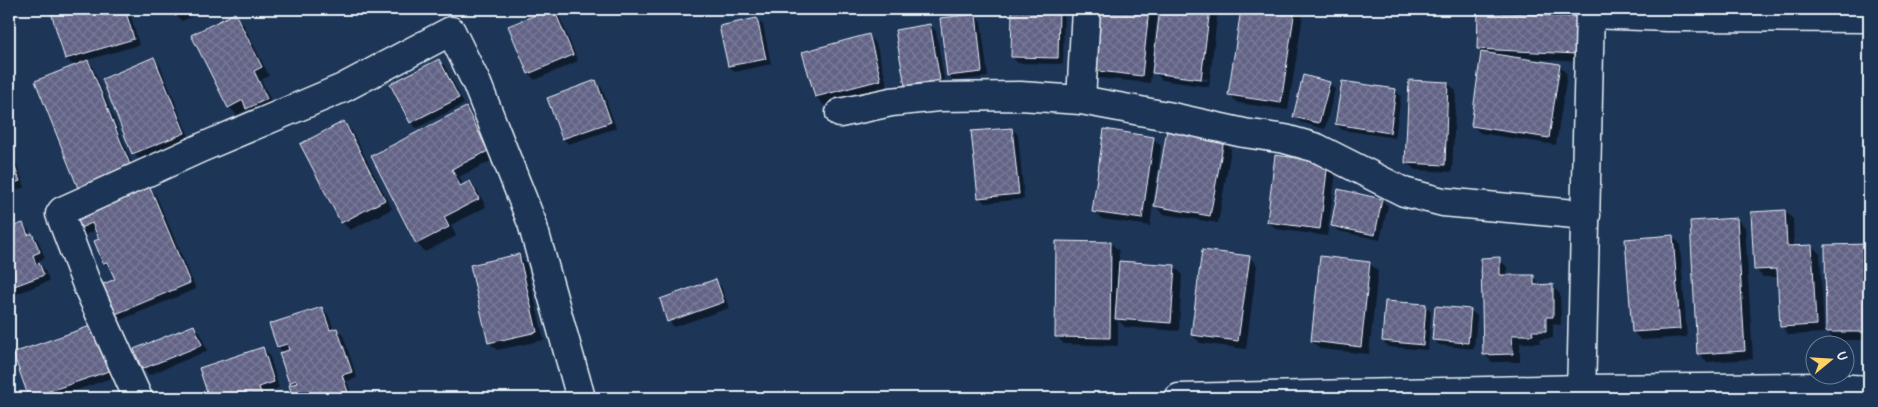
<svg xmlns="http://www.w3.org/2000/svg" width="1878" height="407" font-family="'Patrick Hand',sans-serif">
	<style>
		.shadow { fill: #0007; fill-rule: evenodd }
		.building { fill: url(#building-cross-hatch); stroke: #e8f1f8 }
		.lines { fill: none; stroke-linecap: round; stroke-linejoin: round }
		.street-casing { stroke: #e8f1f8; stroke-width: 31 }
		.street { stroke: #1d3557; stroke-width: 28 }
	</style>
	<defs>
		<pattern id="building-cross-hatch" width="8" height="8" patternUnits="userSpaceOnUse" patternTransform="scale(1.25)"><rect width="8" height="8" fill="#636386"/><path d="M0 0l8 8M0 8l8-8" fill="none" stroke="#797a98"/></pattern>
	</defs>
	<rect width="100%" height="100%" fill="#1d3557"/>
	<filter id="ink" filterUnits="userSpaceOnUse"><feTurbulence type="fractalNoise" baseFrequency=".02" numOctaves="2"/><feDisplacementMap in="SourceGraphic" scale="10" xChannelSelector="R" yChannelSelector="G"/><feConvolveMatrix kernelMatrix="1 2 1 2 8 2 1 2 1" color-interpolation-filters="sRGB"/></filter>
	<g filter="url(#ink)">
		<g class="shadow">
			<polygon points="52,9 129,9 139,45 87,60 93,67 136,173 85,193 79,187 74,66 66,59"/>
			<polygon points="173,9 209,9 182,21 176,16"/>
			<polygon points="553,9 559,15 578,61 535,80 529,74 510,27"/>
			<polygon points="1013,9 1064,9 1063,64 1018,63 1012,57"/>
			<polygon points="1097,9 1158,9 1150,83 1099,78 1091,69"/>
			<path d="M1161 9H1218L1209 87 1162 80 1154 72ZM1161 73 1208 79 1207 81 1161 75Z"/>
			<polygon points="1242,9 1304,9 1288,110 1238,103 1230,95"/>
			<polygon points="1478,9 1526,9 1526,15 1577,18 1584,62 1530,59 1530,61 1559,65 1567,74 1556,145 1480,133 1472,125 1482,53 1478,49 1482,13"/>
			<polygon points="234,15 243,23 269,76 261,80 274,107 255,116 249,109 237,115 229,107"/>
			<polygon points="975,15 981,21 988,77 954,81 948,75"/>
			<polygon points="757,19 763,25 771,64 735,72 729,66"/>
			<polygon points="930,25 936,31 945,86 912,91 906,85"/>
			<polygon points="868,35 876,44 888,88 824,105 816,97 804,53"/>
			<polygon points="154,59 160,65 190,139 139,159 133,153"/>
			<polygon points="439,60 445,66 464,104 417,128 411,123"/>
			<polygon points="596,82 602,88 616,128 569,144 563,139"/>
			<polygon points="1329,83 1335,89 1325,129 1300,122 1294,116"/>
			<polygon points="1448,83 1456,91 1452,172 1415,170 1406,162"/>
			<polygon points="1395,90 1401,96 1395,138 1342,130 1336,124"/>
			<polygon points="466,108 474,116 495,159 459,177 464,186 469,182 477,190 486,207 451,225 456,236 425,252 417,244 372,156"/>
			<polygon points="344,123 352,131 392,209 350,230 342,222"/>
			<polygon points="1012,129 1018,135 1024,199 985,203 979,197"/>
			<polygon points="1153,138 1161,146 1154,199 1156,199 1223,141 1231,149 1218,223 1163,214 1153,204 1150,226 1102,219 1094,211"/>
			<polygon points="9,144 25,187 9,193"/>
			<polygon points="1327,164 1336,172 1327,236 1276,229 1268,221"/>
			<polygon points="150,189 156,195 196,289 118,321 113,316 116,280 111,268 104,263 100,240 96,230 80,237 74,231"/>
			<polygon points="1382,200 1388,206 1380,240 1338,231 1332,225"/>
			<polygon points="1785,211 1793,219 1794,247 1812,246 1820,254 1824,333 1789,335 1781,326 1779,277 1763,277 1755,269"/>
			<polygon points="1737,219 1745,227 1753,359 1707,362 1699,354"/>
			<polygon points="23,224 29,230 31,235 32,234 38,240 45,258 38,261 45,270 49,281 16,294 12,290 9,292 9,229"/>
			<polygon points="1672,236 1680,244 1687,337 1641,340 1633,332"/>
			<polygon points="1111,243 1119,251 1119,262 1174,266 1182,274 1179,331 1125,327 1118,320 1118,346 1064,344 1056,336"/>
			<polygon points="1869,245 1869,340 1835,340 1827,332 1826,246"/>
			<polygon points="518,255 526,263 544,340 497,350 489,342"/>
			<polygon points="1249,257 1257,265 1246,349 1200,343 1192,335"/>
			<polygon points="1499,259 1507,267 1507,276 1533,276 1541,286 1552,286 1560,294 1561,325 1553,324 1553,338 1540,339 1540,343 1520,343 1520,362 1492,362 1484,354"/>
			<polygon points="1369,263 1378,271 1369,354 1320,349 1312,341"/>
			<polygon points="716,281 721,286 729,308 674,327 669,321"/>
			<polygon points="1425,305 1431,311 1428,350 1389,347 1383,341"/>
			<polygon points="322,309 328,314 334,330 337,329 343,335 357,378 347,381 353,398 295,398 291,386 293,385 290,382 284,353 278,347 271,325"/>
			<polygon points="1471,311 1477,316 1474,349 1439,345 1434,339"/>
			<polygon points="98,324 120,375 54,398 30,398 14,354"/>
			<polygon points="194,326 200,332 207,351 149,375 143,369 135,350"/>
			<polygon points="263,348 269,354 279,388 264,392 266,398 210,398 201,368"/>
		</g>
		<g class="building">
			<polygon points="50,9 125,9 134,39 65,59"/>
			<polygon points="172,9 191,9 175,16"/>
			<polygon points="550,9 554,9 573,55 528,74 508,26"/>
			<polygon points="1012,9 1059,9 1058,58 1011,57"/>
			<polygon points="1096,9 1149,9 1142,76 1090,70"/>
			<polygon points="1160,9 1210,9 1201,79 1152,73"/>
			<polygon points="1241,9 1295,9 1281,103 1228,95"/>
			<polygon points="1478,11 1578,17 1576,54 1477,49"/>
			<polygon points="235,13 262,67 254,71 267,99 246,109 243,100 228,108 191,35"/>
			<polygon points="976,14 982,72 947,76 940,18"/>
			<polygon points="757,18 766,59 728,66 719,26"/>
			<polygon points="930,24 940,80 905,86 895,30"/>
			<polygon points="869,34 881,80 815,97 802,52"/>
			<polygon points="1481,52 1560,64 1549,138 1471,126"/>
			<polygon points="154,57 185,133 132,154 102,79"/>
			<polygon points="439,59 459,98 410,123 390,84"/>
			<polygon points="88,60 131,167 78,188 35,81"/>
			<polygon points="1303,75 1330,82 1319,123 1293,117"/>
			<polygon points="596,80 611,122 562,139 547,98"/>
			<polygon points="1409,80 1448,82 1445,165 1405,163"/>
			<polygon points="1342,81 1396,89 1390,133 1335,124"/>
			<polygon points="466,107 488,151 452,169 460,186 470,181 479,199 444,217 449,227 416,244 371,156"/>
			<polygon points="344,121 385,200 341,223 300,144"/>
			<polygon points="1012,128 1019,194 978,198 971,131"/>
			<polygon points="1104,129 1154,137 1142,219 1092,212"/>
			<polygon points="1167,130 1224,140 1210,216 1154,206"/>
			<polygon points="9,152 20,181 9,185"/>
			<polygon points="1275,155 1328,162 1320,229 1267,222"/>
			<polygon points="150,187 190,283 111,316 99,286 115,279 107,262 103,263 94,241 99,239 92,223 73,231 67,217 102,207"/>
			<polygon points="1338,189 1382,199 1375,235 1331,226"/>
			<polygon points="1785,210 1787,246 1812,245 1816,325 1780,327 1777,269 1754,270 1751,212"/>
			<polygon points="1737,218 1745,351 1697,354 1690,221"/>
			<polygon points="23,223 28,235 32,233 40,252 33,255 36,265 39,263 44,275 9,288 9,228"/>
			<polygon points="1673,235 1680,329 1632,332 1625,239"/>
			<polygon points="1056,241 1111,242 1110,338 1055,337"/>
			<polygon points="1869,244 1869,332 1826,332 1825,245"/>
			<polygon points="1202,250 1250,256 1238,341 1191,335"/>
			<polygon points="519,254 537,332 488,343 470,265"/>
			<polygon points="1320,256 1370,262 1361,347 1311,341"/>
			<polygon points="1500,257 1500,275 1534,275 1534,285 1553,284 1553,317 1546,317 1546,331 1532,331 1533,335 1512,335 1513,354 1483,355 1481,258"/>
			<polygon points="1119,261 1175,265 1171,323 1115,319"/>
			<polygon points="716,279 724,302 667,322 660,299"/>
			<polygon points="1385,301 1426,304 1423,345 1382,341"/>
			<polygon points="1435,306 1471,309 1468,343 1432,340"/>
			<polygon points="322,307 330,330 337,328 352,372 342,375 348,392 329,398 293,398 289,385 297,383 296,380 289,383 279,353 289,350 287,344 277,347 269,324"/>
			<polygon points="99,323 115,369 29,398 13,353"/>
			<polygon points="194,325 202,345 142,369 134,349"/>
			<polygon points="263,347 274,382 259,387 263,398 209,398 199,368"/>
		</g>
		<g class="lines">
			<defs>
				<g id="street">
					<polyline points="1590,14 1668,17 1869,18"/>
					<polyline points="1081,100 1086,9"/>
					<polyline points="840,113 891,102 938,97 1020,96 1081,100 1167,116 1244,133 1285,139 1317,148 1404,192 1443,202 1586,215"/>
					<polyline points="138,398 87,285 60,214 62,211 203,147 343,88 451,31 477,84 532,223 581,398"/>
					<polyline points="1179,398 1582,389 1816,387 1869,390"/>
					<polyline points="1581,398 1590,9"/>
				</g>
			</defs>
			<use href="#street" class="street-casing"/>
			<use href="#street" class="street"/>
		</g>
	</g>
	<rect width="1878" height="407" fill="none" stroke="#1d3557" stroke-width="30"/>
	<rect x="15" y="15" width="1848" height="377" fill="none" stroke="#e8f1f8" stroke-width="2" filter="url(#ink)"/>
	<g transform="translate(1830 360) rotate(72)"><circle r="24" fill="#1d3557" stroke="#6e8097"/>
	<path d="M0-4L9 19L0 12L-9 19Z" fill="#ffd166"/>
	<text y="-8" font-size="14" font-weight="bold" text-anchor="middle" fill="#e8f1f8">U</text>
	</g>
</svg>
